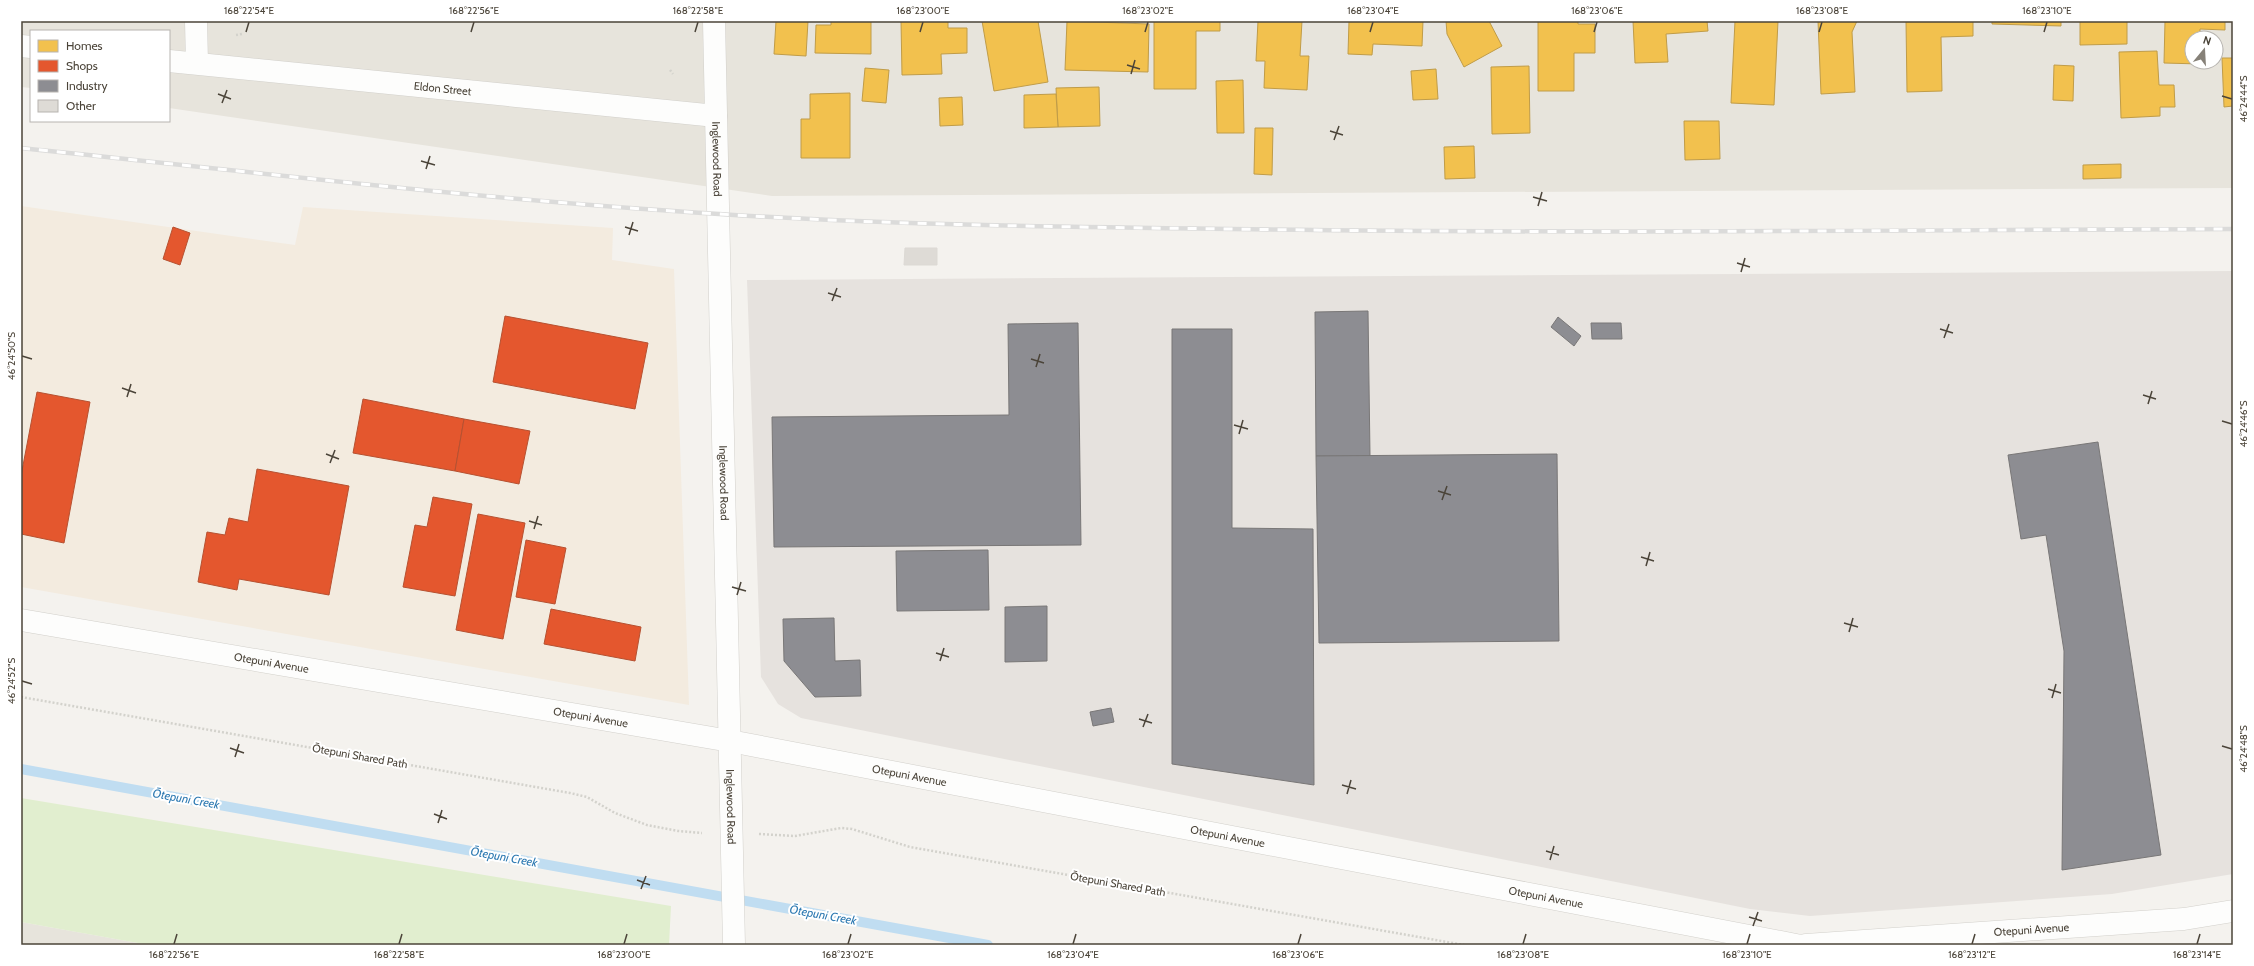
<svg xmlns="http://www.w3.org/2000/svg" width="2254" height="966" font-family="Cabin,sans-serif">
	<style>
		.residential { fill: #e7e4dc; fill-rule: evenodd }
		.commercial { fill: #f3ebdf }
		.industrial { fill: #e6e2de }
		.green { fill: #e1eecf }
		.homes { fill: #f2c14e; stroke: #c09c48 }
		.shops { fill: #e4572e; stroke: #b65131 }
		.industry { fill: #8d8d92; stroke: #797777 }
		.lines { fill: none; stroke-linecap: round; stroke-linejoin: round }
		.stream { stroke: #c0ddf1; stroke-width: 10 }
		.building { fill: #dedbd6; stroke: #dcd9d4 }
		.minor-casing { stroke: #d2d0cb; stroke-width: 23 }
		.tertiary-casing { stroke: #d2d0cb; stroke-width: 23 }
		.path { stroke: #d3d2cc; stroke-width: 2.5; stroke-dasharray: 2 2; stroke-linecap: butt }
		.minor { stroke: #fdfdfc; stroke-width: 22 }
		.tertiary { stroke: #fdfdfc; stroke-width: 22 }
		.rail-casing { stroke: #dbdbda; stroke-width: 4.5 }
		.rail { stroke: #fff; stroke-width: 3; stroke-dasharray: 9; stroke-linecap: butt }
		.ticks { fill: none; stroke: #4b4439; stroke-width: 1.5 }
		.labels { text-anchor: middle; stroke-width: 4; stroke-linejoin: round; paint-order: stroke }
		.street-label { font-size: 11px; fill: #4b4439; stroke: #fff }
		.water-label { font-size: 12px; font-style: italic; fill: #2e7ab2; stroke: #fff }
		.neatline { fill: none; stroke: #4b4439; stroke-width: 1.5 }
		.ticks-label { font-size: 10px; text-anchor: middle; fill: #4b4439 }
	</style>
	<rect width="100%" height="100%" fill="#f4f2ee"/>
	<g class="residential">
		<path d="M21 21H2233V188L772 196 169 108V31H31V88L21 87ZM2192 38H2216V62H2192Z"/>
		<polygon points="21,922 149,945 21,945"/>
	</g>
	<polygon class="commercial" points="21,206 295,245 303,207 613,228 612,260 674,269 689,705 21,587"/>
	<polygon class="industrial" points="2233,271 2233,874 2112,894 1810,916 1750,909 801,718 778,704 761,677 747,280"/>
	<polygon class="green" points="21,798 671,906 669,945 149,945 21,922"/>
	<g class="homes">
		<polygon points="776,21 808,21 806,56 774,54"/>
		<polygon points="831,21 871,21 871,54 815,53 816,25 831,25"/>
		<polygon points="901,21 948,21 948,28 967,28 967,53 941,54 942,74 902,75"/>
		<polygon points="982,21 1038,21 1048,82 994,91"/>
		<polygon points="1067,21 1149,24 1148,72 1065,70"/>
		<polygon points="1154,21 1220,21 1220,31 1196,31 1196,89 1154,89"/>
		<polygon points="1258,21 1302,21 1300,56 1309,56 1307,90 1264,88 1265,61 1256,61"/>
		<polygon points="1349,21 1423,21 1422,46 1373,44 1372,55 1348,54"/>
		<polygon points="1446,21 1489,21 1502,46 1464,67 1447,34"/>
		<polygon points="1538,21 1578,21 1578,24 1595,24 1595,53 1574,53 1574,91 1538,91"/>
		<polygon points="1633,21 1707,21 1708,31 1666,34 1668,62 1635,63"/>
		<polygon points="1735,21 1778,21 1774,105 1731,103"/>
		<polygon points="1818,21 1857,21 1852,32 1855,92 1821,94"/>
		<polygon points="1906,21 1973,21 1973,36 1941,37 1942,91 1907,92"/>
		<polygon points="1992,21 2061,21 2061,26 1992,24"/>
		<polygon points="2080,21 2127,21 2127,44 2080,45"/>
		<polygon points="2165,21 2225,21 2225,30 2200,29 2200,38 2192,38 2192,62 2200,62 2200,64 2164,63"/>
		<polygon points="2157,51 2159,85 2174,85 2175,107 2160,107 2160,116 2121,118 2119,52"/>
		<polygon points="2222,58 2233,58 2233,106 2224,107"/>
		<polygon points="2054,65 2074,66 2073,101 2053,100"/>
		<polygon points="1529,66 1530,133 1492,134 1491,67"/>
		<polygon points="865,68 889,70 886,103 862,101"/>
		<polygon points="1436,69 1438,99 1413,100 1411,71"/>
		<polygon points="1243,80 1244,133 1217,133 1216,81"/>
		<polygon points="1099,87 1100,126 1058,127 1056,88"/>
		<polygon points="850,93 850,158 801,158 801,119 810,119 810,94"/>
		<polygon points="1056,94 1058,127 1024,128 1024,95"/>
		<polygon points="962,97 963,125 940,126 939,98"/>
		<polygon points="1684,121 1719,121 1720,159 1685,160"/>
		<polygon points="1255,128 1273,128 1272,175 1254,174"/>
		<polygon points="1474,146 1475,178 1445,179 1444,147"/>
		<polygon points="2121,164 2121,178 2083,179 2083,165"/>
	</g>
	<g class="shops">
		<polygon points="173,227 190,233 180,265 163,259"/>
		<polygon points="505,316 648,343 635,409 493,382"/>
		<polygon points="37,392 90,402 64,543 21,534 21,476"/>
		<polygon points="363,399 464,419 455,471 353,453"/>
		<polygon points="464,419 530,431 519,484 455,471"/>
		<polygon points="257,469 349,486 329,595 239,579 237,590 198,582 207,532 225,535 229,518 248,522"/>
		<polygon points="433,497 472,504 455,596 403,587 415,525 427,527"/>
		<polygon points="478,514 525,523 503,639 456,630"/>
		<polygon points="526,540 566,548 555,604 516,597"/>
		<polygon points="551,609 641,627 635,661 544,644"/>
	</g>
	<g class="industry">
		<polygon points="1368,311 1370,456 1316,456 1315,312"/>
		<polygon points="1558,317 1581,336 1574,346 1551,327"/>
		<polygon points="1078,323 1081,545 774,547 772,417 1009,415 1008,324"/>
		<polygon points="1591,323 1621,323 1622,339 1592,339"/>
		<polygon points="1172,329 1232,329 1232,528 1313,529 1314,785 1172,764"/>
		<polygon points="2098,442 2161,855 2062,870 2064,651 2046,535 2021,539 2008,455"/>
		<polygon points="1557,454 1559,641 1319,643 1316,456"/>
		<polygon points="988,550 989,610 897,611 896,551"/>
		<polygon points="1047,606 1047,661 1005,662 1005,607"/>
		<polygon points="834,618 835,661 860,660 861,696 815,697 784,661 783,619"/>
		<polygon points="1111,708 1114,722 1093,726 1090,712"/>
	</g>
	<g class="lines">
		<polyline class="stream" points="21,769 988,945"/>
	</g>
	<polygon class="building" points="905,248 937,248 937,265 904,265"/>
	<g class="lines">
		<defs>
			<g id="minor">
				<polyline points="196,21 197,63"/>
				<polyline points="21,46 31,47"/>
				<path id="s1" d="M169 61 716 116"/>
				<path id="s2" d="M21 620 730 741 1796 945"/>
				<path id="s3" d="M1806 945 2184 919 2233 911"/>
			</g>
			<g id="tertiary">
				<path id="s4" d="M714 21 734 945"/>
			</g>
		</defs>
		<use href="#minor" class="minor-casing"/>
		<use href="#tertiary" class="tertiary-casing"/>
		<g class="path">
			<polyline points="236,35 242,34"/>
			<polyline points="670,70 673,74"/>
			<polyline points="21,697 570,793 587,797 615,813 647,825 678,831 702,833"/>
			<polyline points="759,834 795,836 841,828 852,829 910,847 1464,945"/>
		</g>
		<use href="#minor" class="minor"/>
		<use href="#tertiary" class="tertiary"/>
		<defs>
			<path id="rail" d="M21 148C253 172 486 200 719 214 889 225 1061 227 1231 229 1565 234 1899 230 2233 229"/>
		</defs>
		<use href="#rail" class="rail-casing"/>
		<use href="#rail" class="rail"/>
	</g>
	<path class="ticks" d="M246 32 249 22M471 32 474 22M695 32 698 22M920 32 923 22M1145 32 1148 22M1370 32 1373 22M1594 32 1597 22M1819 32 1822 22M2044 32 2047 22M1127 65 1140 69M1131 74 1135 60M218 94 231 99M2222 96 2232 99M222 103 227 90M1330 131 1343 135M1334 140 1339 126M421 161 435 165M426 169 430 156M1533 197 1547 201M1538 206 1542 192M625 227 638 231M629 235 633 222M1737 263 1750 267M1741 272 1745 258M828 293 841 297M832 301 837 288M1940 329 1953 333M1944 338 1949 324M22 356 32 359M1031 359 1044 363M1036 367 1040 354M122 388 136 393M2143 395 2156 399M127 397 131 384M2148 404 2152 391M2222 421 2232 424M1234 425 1248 429M1239 434 1243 420M326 454 339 459M330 463 335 450M1438 491 1451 495M1442 500 1447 486M529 521 542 525M534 529 538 516M1641 557 1654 561M1646 566 1650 552M732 587 746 591M737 595 741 582M1844 623 1858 627M1849 632 1853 618M936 653 949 657M940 661 944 648M22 681 32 684M2048 689 2061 693M2052 698 2056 684M1139 719 1152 723M1143 727 1148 714M2222 746 2232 749M230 748 244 753M235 757 239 744M1342 785 1356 789M1347 794 1351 780M434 814 447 819M438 823 442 810M1546 851 1559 855M1550 860 1554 846M637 880 650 885M641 889 646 876M1749 917 1762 921M1753 926 1758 912M174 944 177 934M399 944 402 934M624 944 627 934M848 944 851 934M1073 944 1076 934M1298 944 1301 934M1523 944 1526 934M1747 944 1750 934M1972 944 1975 934M2197 944 2200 934"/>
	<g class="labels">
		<g class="street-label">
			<text dy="4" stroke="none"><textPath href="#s1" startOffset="275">Eldon Street</textPath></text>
			<text dy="4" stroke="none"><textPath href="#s4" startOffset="138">Inglewood Road</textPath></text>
			<text dy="4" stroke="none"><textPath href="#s4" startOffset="462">Inglewood Road</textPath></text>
			<text dy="4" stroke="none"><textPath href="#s2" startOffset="254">Otepuni Avenue</textPath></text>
			<text dy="4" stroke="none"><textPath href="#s2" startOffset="578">Otepuni Avenue</textPath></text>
			<text transform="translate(360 756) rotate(10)" y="4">Ōtepuni Shared Path</text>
			<text dy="4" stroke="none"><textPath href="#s2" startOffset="902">Otepuni Avenue</textPath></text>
			<text dy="4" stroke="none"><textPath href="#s4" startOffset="786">Inglewood Road</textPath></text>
			<text dy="4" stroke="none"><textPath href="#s2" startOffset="1226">Otepuni Avenue</textPath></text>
			<text transform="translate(1118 884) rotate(10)" y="4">Ōtepuni Shared Path</text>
			<text dy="4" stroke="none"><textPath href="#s2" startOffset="1550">Otepuni Avenue</textPath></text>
			<text dy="4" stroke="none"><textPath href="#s3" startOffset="226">Otepuni Avenue</textPath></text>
		</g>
		<g class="water-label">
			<text transform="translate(186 799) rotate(10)" y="4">Ōtepuni Creek</text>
			<text transform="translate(504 857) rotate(10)" y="4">Ōtepuni Creek</text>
			<text transform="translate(823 915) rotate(10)" y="4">Ōtepuni Creek</text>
		</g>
	</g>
	<rect width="2254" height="966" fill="none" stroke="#ffffff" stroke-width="44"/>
	<rect x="30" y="30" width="140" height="92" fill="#ffffff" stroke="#b7b4b0"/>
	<rect x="38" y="40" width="20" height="12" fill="#f2c14e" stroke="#b7b4b0"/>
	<text x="66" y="50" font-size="12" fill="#4b4439">Homes</text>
	<rect x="38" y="60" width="20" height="12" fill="#e4572e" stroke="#b7b4b0"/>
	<text x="66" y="70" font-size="12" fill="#4b4439">Shops</text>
	<rect x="38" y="80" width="20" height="12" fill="#8d8d92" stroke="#b7b4b0"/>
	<text x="66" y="90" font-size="12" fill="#4b4439">Industry</text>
	<rect x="38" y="100" width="20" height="12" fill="#dedbd6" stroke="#b7b4b0"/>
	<text x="66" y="110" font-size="12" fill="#4b4439">Other</text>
	<g transform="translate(2204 50) rotate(18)"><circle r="19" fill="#ffffff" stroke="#b7b4b0"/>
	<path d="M0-3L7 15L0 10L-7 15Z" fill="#868178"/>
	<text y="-6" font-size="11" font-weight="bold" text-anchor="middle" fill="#4b4439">N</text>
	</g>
	<rect x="22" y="22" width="2210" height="922" class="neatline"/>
	<g class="ticks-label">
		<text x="249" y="14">168°22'54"E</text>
		<text x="474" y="14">168°22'56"E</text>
		<text x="698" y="14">168°22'58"E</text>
		<text x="923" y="14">168°23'00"E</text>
		<text x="1148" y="14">168°23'02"E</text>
		<text x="1373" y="14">168°23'04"E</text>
		<text x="1597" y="14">168°23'06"E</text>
		<text x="1822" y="14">168°23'08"E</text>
		<text x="2047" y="14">168°23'10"E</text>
		<text transform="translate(2243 99) rotate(-90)" y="4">46°24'44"S</text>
		<text transform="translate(11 356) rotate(-90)" y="4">46°24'50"S</text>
		<text transform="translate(2243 424) rotate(-90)" y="4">46°24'46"S</text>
		<text transform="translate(11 681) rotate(-90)" y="4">46°24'52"S</text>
		<text transform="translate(2243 749) rotate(-90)" y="4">46°24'48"S</text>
		<text x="174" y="958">168°22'56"E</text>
		<text x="399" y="958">168°22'58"E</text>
		<text x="624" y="958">168°23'00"E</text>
		<text x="848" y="958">168°23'02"E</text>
		<text x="1073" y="958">168°23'04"E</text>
		<text x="1298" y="958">168°23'06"E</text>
		<text x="1523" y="958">168°23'08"E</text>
		<text x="1747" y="958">168°23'10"E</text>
		<text x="1972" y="958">168°23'12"E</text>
		<text x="2197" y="958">168°23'14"E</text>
	</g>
</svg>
